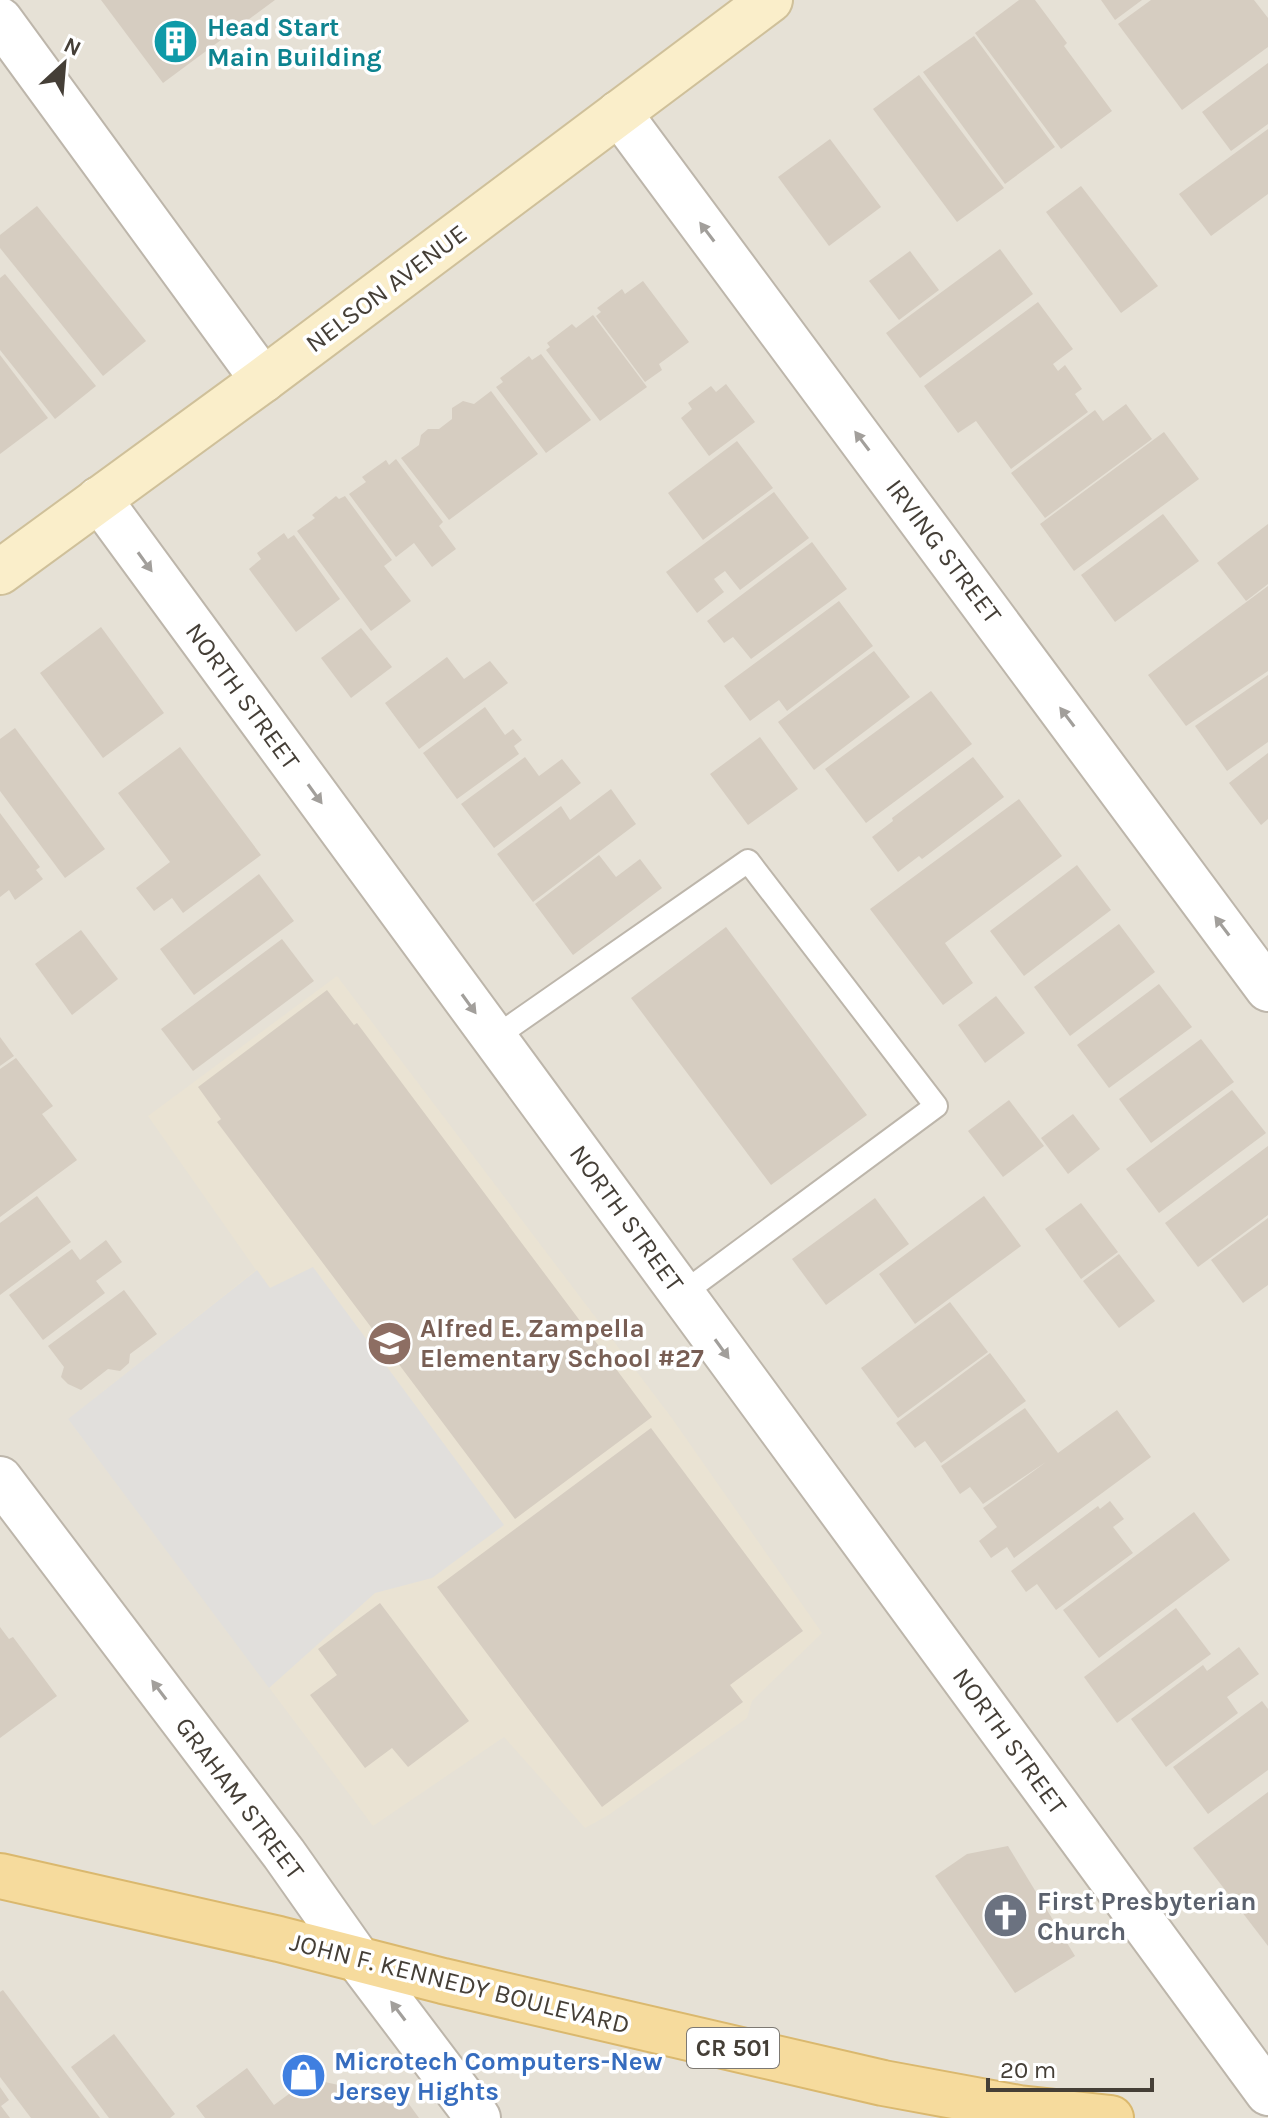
<svg xmlns="http://www.w3.org/2000/svg" width="1268" height="2118" font-family="Karla,sans-serif">
	<style>
		.residential { fill: #e6e1d6 }
		.education { fill: #eae3d3 }
		.parking { fill: #e1dfdc }
		.building { fill: #d6cdc1 }
		.lines { fill: none; stroke-linecap: round; stroke-linejoin: round }
		.lane-casing { stroke: #bdb6ab; stroke-width: 26 }
		.street-casing { stroke: #bdb6ab; stroke-width: 48 }
		.secondary-casing { stroke: #cfc09a; stroke-width: 48 }
		.primary-casing { stroke: #dab86e; stroke-width: 48 }
		.lane { stroke: #fff; stroke-width: 22 }
		.street { stroke: #fff; stroke-width: 44 }
		.secondary { stroke: #faeeca; stroke-width: 44 }
		.primary { stroke: #f6db9d; stroke-width: 44 }
		.oneway { fill: #a29f9b }
		.labels { text-anchor: middle; stroke-width: 7; stroke-linejoin: round; paint-order: stroke }
		.shield { fill: #fff; stroke: #7d7973; stroke-width: 2 }
		.shield-label { font-size: 24px; font-weight: bold; fill: #453f37 }
		.culture-label { font-size: 26px; font-weight: bold; fill: #0d838f; stroke: #fff; text-anchor: start }
		.street-label { font-size: 26px; fill: #453f37; stroke: #fff }
		.education-label { font-size: 26px; font-weight: bold; fill: #785e54; stroke: #fff; text-anchor: start }
		.worship-label { font-size: 26px; font-weight: bold; fill: #5b616d; stroke: #fff; text-anchor: start }
		.shop-label { font-size: 26px; font-weight: bold; fill: #366cbe; stroke: #fff; text-anchor: start }
	</style>
	<rect width="100%" height="100%" fill="#f2efe8"/>
	<rect class="residential" x="0" y="0" width="1268" height="2118"/>
	<polygon class="education" points="337,976 671,1417 822,1633 752,1701 747,1718 607,1816 585,1828 504,1737 373,1826 68,1419 256,1270 148,1116"/>
	<polygon class="parking" points="313,1267 504,1525 432,1578 375,1593 269,1688 68,1419 257,1270 270,1288"/>
	<g class="building">
		<polygon points="101,0 275,0 163,83"/>
		<polygon points="1019,0 1035,0 1067,43 1064,46 1112,111 1061,149 975,33"/>
		<polygon points="1101,0 1142,0 1115,20"/>
		<polygon points="1151,0 1254,0 1268,18 1268,47 1182,110 1118,24"/>
		<polygon points="974,36 1055,147 1005,184 923,72"/>
		<polygon points="1268,63 1268,124 1231,151 1202,112"/>
		<polygon points="919,75 1004,188 957,222 873,109"/>
		<polygon points="1268,129 1268,194 1211,236 1179,194"/>
		<polygon points="830,139 881,207 829,246 778,177"/>
		<polygon points="1081,186 1158,286 1121,313 1046,212"/>
		<polygon points="37,206 146,341 103,376 0,248 0,235"/>
		<polygon points="1000,249 1033,294 920,378 886,333"/>
		<polygon points="910,251 939,290 899,320 869,281"/>
		<polygon points="5,274 96,386 55,419 0,350 0,278"/>
		<polygon points="643,281 689,342 659,364 662,370 645,382 596,316 601,312 597,308 622,289 625,294"/>
		<polygon points="1038,302 1073,349 1053,364 1058,371 1065,365 1082,389 1075,394 1088,412 1011,469 976,421 958,433 924,386"/>
		<polygon points="593,315 647,387 600,421 546,350 550,347 547,343 572,324 576,328"/>
		<polygon points="541,354 591,420 546,453 496,387 503,382 500,378 529,356 532,360"/>
		<polygon points="0,355 48,418 0,454"/>
		<polygon points="726,384 755,422 709,456 681,418 692,409 688,403 711,386 716,392"/>
		<polygon points="491,391 538,454 449,520 401,458 419,445 421,435 428,429 439,429 452,419 452,408 463,401 474,404"/>
		<polygon points="1126,404 1152,439 1045,518 1011,473 1095,410 1103,421"/>
		<polygon points="1164,432 1199,479 1074,571 1040,524"/>
		<polygon points="737,441 773,488 703,540 668,493"/>
		<polygon points="396,459 443,522 439,526 456,549 432,567 414,543 396,557 349,494 366,482 362,477 386,460 389,465"/>
		<polygon points="774,492 809,538 740,590 725,571 714,579 724,592 697,613 666,572"/>
		<polygon points="336,496 339,499 345,496 392,560 384,566 411,601 371,631 297,531 315,518 312,515"/>
		<polygon points="1163,514 1199,561 1115,622 1081,575"/>
		<polygon points="1268,524 1268,584 1246,601 1217,563"/>
		<polygon points="284,533 288,539 294,535 340,599 296,632 249,569 261,559 257,553"/>
		<polygon points="812,542 847,589 751,659 733,637 724,643 707,621"/>
		<polygon points="1268,586 1268,671 1186,726 1148,675"/>
		<polygon points="839,601 873,646 787,711 779,700 750,721 724,686"/>
		<polygon points="101,627 164,713 103,758 40,673"/>
		<polygon points="361,628 392,667 351,698 321,658"/>
		<polygon points="874,651 910,697 814,770 778,722"/>
		<polygon points="447,657 464,679 490,661 508,683 419,749 385,703"/>
		<polygon points="1268,675 1268,742 1227,771 1195,726"/>
		<polygon points="931,691 972,744 866,823 825,769"/>
		<polygon points="485,707 505,735 513,729 522,740 514,746 519,754 457,799 423,753"/>
		<polygon points="15,728 105,849 65,878 0,791 0,739"/>
		<polygon points="760,737 798,789 748,825 710,774"/>
		<polygon points="180,747 261,855 183,913 172,898 154,911 136,888 170,862 118,793"/>
		<polygon points="1268,753 1268,819 1261,825 1229,783"/>
		<polygon points="525,757 539,776 562,759 581,783 494,848 461,804"/>
		<polygon points="973,757 1004,797 922,859 919,856 898,872 872,837 893,821 892,818"/>
		<polygon points="611,789 636,824 533,902 497,854 561,806 570,820"/>
		<polygon points="1019,799 1062,856 945,943 973,983 943,1005 870,909"/>
		<polygon points="0,813 40,867 36,870 43,879 15,900 9,890 0,897"/>
		<polygon points="599,855 616,877 640,859 662,888 573,955 535,904"/>
		<polygon points="1077,865 1111,910 1024,976 990,931"/>
		<polygon points="259,874 294,921 194,995 160,949"/>
		<polygon points="1119,924 1155,972 1070,1036 1034,987"/>
		<polygon points="726,927 867,1115 771,1185 631,998"/>
		<polygon points="81,930 118,979 72,1015 35,964"/>
		<polygon points="282,939 314,981 193,1071 161,1029"/>
		<polygon points="1159,984 1192,1027 1109,1088 1077,1045"/>
		<polygon points="327,990 354,1025 357,1023 652,1417 515,1519 217,1122 221,1119 198,1087"/>
		<polygon points="996,996 1025,1033 985,1063 958,1025"/>
		<polygon points="0,1037 14,1056 0,1066"/>
		<polygon points="1201,1039 1234,1082 1151,1143 1119,1099"/>
		<polygon points="16,1058 53,1106 42,1114 77,1160 0,1217 0,1069"/>
		<polygon points="1232,1090 1266,1133 1159,1213 1126,1169"/>
		<polygon points="1009,1100 1044,1146 1003,1177 968,1131"/>
		<polygon points="1073,1114 1100,1149 1068,1174 1041,1138"/>
		<polygon points="1268,1146 1268,1215 1198,1267 1165,1223"/>
		<polygon points="37,1196 71,1242 0,1295 0,1223"/>
		<polygon points="984,1196 1021,1246 915,1324 879,1274"/>
		<polygon points="875,1198 909,1244 826,1305 792,1259"/>
		<polygon points="1081,1203 1118,1252 1081,1279 1045,1229"/>
		<polygon points="1268,1218 1268,1285 1243,1303 1211,1260"/>
		<polygon points="106,1240 122,1262 96,1281 105,1293 43,1340 9,1295 72,1249 80,1260"/>
		<polygon points="1119,1254 1155,1301 1119,1328 1083,1281"/>
		<polygon points="124,1290 157,1334 130,1354 129,1363 120,1371 108,1369 81,1390 68,1384 61,1377 64,1367 48,1346"/>
		<polygon points="950,1302 988,1352 898,1418 861,1368"/>
		<polygon points="990,1353 1026,1401 941,1463 925,1441 915,1448 896,1423"/>
		<polygon points="1025,1408 1058,1453 1117,1410 1151,1457 1014,1558 1007,1547 991,1558 979,1541 997,1527 983,1508 1046,1462 983,1504 970,1487 960,1494 941,1466"/>
		<polygon points="651,1428 803,1631 730,1685 743,1702 602,1807 437,1587"/>
		<polygon points="1110,1501 1124,1519 1113,1527 1133,1553 1056,1610 1037,1584 1026,1592 1011,1571 1098,1506 1100,1509"/>
		<polygon points="1194,1512 1230,1560 1099,1658 1063,1610"/>
		<polygon points="380,1603 469,1721 408,1767 392,1748 365,1768 310,1695 337,1675 318,1649"/>
		<polygon points="1176,1608 1211,1654 1117,1723 1084,1677"/>
		<polygon points="0,1627 9,1639 13,1637 57,1696 0,1738"/>
		<polygon points="1239,1647 1259,1674 1227,1697 1238,1713 1166,1767 1131,1719 1203,1665 1207,1671"/>
		<polygon points="1262,1701 1268,1709 1268,1770 1208,1814 1173,1767"/>
		<polygon points="1268,1792 1268,1946 1193,1848"/>
		<polygon points="1008,1846 1075,1956 1015,1993 935,1876 967,1854"/>
		<polygon points="3,1990 100,2118 31,2118 0,2077 0,1992"/>
		<polygon points="114,2034 175,2114 170,2118 109,2118 71,2067"/>
		<polygon points="247,2068 274,2105 301,2085 304,2088 325,2082 406,2100 419,2118 205,2118 196,2106"/>
		<polygon points="0,2087 9,2100 1,2106 10,2118 0,2118"/>
	</g>
	<g class="lines">
		<defs>
			<polyline id="lane" points="494,1038 748,861 936,1106 682,1294"/>
			<g id="street">
				<polyline points="0,20 263,380"/>
				<polyline points="619,113 1268,989"/>
				<polyline points="99,499 1268,2093"/>
				<polyline points="0,1479 284,1854 358,1959 478,2118"/>
			</g>
			<polyline id="secondary" points="0,572 263,380 770,0"/>
			<polyline id="primary" points="0,1876 279,1939 443,1981 883,2083 1019,2108 1111,2118"/>
		</defs>
		<use href="#lane" class="lane-casing"/>
		<use href="#street" class="street-casing"/>
		<use href="#secondary" class="secondary-casing"/>
		<use href="#primary" class="primary-casing"/>
		<use href="#lane" class="lane"/>
		<use href="#street" class="street"/>
		<use href="#secondary" class="secondary"/>
		<use href="#primary" class="primary"/>
	</g>
	<defs><path id="oneway-solid" d="M-6-.8H1V-3.2L6.5 0L1 3.2V.8H-6Z" transform="scale(2)"/></defs>
	<g class="oneway">
		<use href="#oneway-solid" transform="translate(707 232) rotate(-127)"/>
		<use href="#oneway-solid" transform="translate(862 441) rotate(-127)"/>
		<use href="#oneway-solid" transform="translate(145 562) rotate(54)"/>
		<use href="#oneway-solid" transform="translate(1067 717) rotate(-127)"/>
		<use href="#oneway-solid" transform="translate(315 794) rotate(54)"/>
		<use href="#oneway-solid" transform="translate(1222 926) rotate(-127)"/>
		<use href="#oneway-solid" transform="translate(469 1004) rotate(54)"/>
		<use href="#oneway-solid" transform="translate(722 1349) rotate(54)"/>
		<use href="#oneway-solid" transform="translate(159 1690) rotate(-127)"/>
		<use href="#oneway-solid" transform="translate(398 2011) rotate(-127)"/>
	</g>
	<defs>
		<symbol id="building-disc" viewBox="-11 -11 22 22"><circle r="9.5" fill="#0f9aa8" stroke="#fff"/><path d="M-4-6H4V6H1V3H-1V6H-4ZM-2.5-4.3h1.7v1.8h-1.7ZM.8-4.3h1.7v1.8H.8ZM-2.5-1h1.7V.8h-1.7ZM.8-1h1.7V.8H.8Z" fill="#fff"/></symbol>
		<symbol id="school-disc" viewBox="-11 -11 22 22"><circle r="9.5" fill="#8d6e63" stroke="#fff"/><path d="M0-5L7-2L0 1L-7-2ZM-4 1L0 2.5L4 1V4Q0 6-4 4Z" fill="#fff"/></symbol>
		<symbol id="church-disc" viewBox="-11 -11 22 22"><circle r="9.5" fill="#6b7280" stroke="#fff"/><path d="M-1.2-6h2.4v3.5h3.3v2.4h-3.3V6h-2.4V-.1h-3.3v-2.4h3.3Z" fill="#fff"/></symbol>
		<symbol id="shop-disc" viewBox="-11 -11 22 22"><circle r="9.5" fill="#3f7fe0" stroke="#fff"/><path d="M-5-2.5h2.3a2.7 3.5 0 0 1 5.4 0H5L5.5 6h-11ZM-1.5-2.5h3a1.5 2.3 0 0 0-3 0Z" fill="#fff"/></symbol>
	</defs>
	<g fill-rule="evenodd">
		<use href="#building-disc" x="150" y="16" width="51" height="51"/>
		<use href="#school-disc" x="364" y="1318" width="51" height="51"/>
		<use href="#church-disc" x="980" y="1890" width="51" height="51"/>
		<use href="#shop-disc" x="278" y="2050" width="51" height="51"/>
	</g>
	<g class="labels">
		<rect class="shield" x="687" y="2028" width="92" height="40" rx="6"/>
		<g class="shield-label">
			<text x="733" y="2056">CR 501</text>
		</g>
		<g class="culture-label">
			<text x="207" y="36">Head Start<tspan x="207" dy="30">Main Building</tspan></text>
		</g>
		<g class="street-label">
			<text transform="translate(386 288) rotate(-37)" y="9">NELSON AVENUE</text>
			<text transform="translate(944 551) rotate(53)" y="9">IRVING STREET</text>
			<text transform="translate(243 696) rotate(54)" y="9">NORTH STREET</text>
			<text transform="translate(627 1218) rotate(54)" y="9">NORTH STREET</text>
			<text transform="translate(1010 1741) rotate(54)" y="9">NORTH STREET</text>
			<text transform="translate(240 1798) rotate(53)" y="9">GRAHAM STREET</text>
			<text transform="translate(460 1983) rotate(14)" y="9">JOHN F. KENNEDY BOULEVARD</text>
		</g>
		<g class="education-label">
			<text x="420" y="1337">Alfred E. Zampella<tspan x="420" dy="30">Elementary School #27</tspan></text>
		</g>
		<g class="worship-label">
			<text x="1037" y="1910">First Presbyterian<tspan x="1037" dy="30">Church</tspan></text>
		</g>
		<g class="shop-label">
			<text x="334" y="2070">Microtech Computers-New<tspan x="334" dy="30">Jersey Hights</tspan></text>
		</g>
	</g>
	<g transform="translate(64 64) rotate(26)" stroke="#ffffff" stroke-width="6" paint-order="stroke">
	<path d="M0-6L14 30L0 20L-14 30Z" fill="#453f37"/>
	<text y="-12" font-size="22" font-weight="bold" text-anchor="middle" fill="#453f37">N</text>
	</g>
	<path d="M988 2078v12h164v-12" fill="none" stroke="#453f37" stroke-width="4"/>
	<text x="1000" y="2078" font-size="24" fill="#453f37" stroke="#ffffff" stroke-width="6" paint-order="stroke">20 m</text>
</svg>
